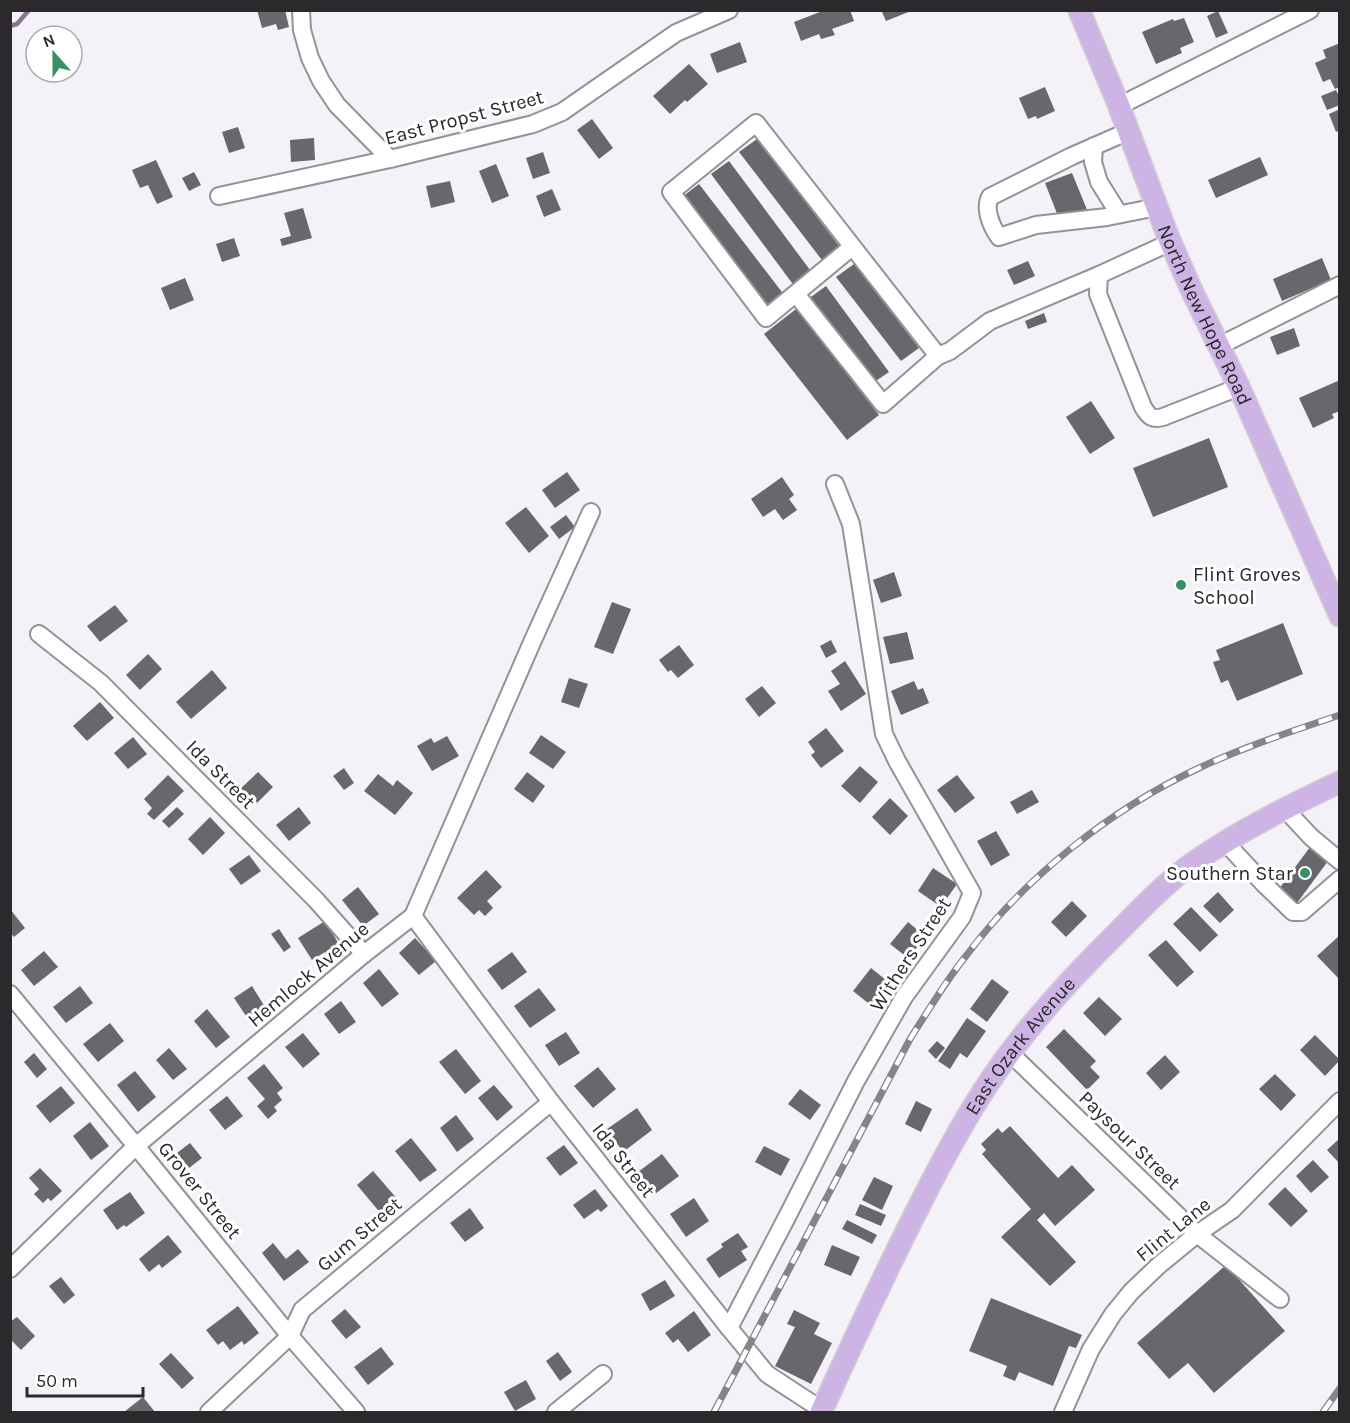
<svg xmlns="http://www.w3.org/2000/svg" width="1350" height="1423" font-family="Karla,sans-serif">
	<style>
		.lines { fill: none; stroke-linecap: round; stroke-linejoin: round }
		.stream { stroke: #857790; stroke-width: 4.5 }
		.building { fill: #69666c }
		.minor-casing { stroke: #959198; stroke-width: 20 }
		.major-casing { stroke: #d0d0d1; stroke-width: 24 }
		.minor { stroke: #fff; stroke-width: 16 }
		.major { stroke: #ceb4e4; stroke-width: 21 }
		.rail-casing { stroke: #878489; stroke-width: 7 }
		.rail { stroke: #fff; stroke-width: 4.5; stroke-dasharray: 14; stroke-linecap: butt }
		.poi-dot { fill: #378f64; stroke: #fff; stroke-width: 2 }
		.labels { text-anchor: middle; stroke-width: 6; stroke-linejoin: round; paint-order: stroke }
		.street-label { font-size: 20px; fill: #2b292c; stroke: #fff }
		.poi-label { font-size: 20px; fill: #2b292c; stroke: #fff; text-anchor: start }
	</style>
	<rect width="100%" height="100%" fill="#f5f1f8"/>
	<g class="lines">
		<polyline class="stream" points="10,26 17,24 29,10"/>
	</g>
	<g class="building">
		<polygon points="257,10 285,10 289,27 278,30 276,24 262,28"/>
		<polygon points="825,10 850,10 854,21 832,29 835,35 821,39 819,34 801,41 794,22"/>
		<polygon points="881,10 911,10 911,11 886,21"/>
		<polygon points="1218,11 1228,33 1216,38 1207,16"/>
		<polygon points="1184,18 1194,42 1180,48 1182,53 1156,64 1142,32 1173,19 1174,21"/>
		<polygon points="740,42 747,62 717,73 710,54"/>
		<polygon points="1340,43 1340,87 1335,89 1330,79 1323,82 1315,63 1326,58 1323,50"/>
		<polygon points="689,64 708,84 687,102 685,100 670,114 653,96"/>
		<polygon points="1045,87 1055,111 1037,119 1036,116 1028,119 1019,98"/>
		<polygon points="1336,90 1340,98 1340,105 1327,110 1321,96"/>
		<polygon points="1340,109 1340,130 1336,132 1329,114"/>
		<polygon points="592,119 613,148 599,159 577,130"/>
		<polygon points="238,127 245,148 229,153 222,132"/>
		<polygon points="314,138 315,160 291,162 290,140"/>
		<polygon points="757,139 843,251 825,264 739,152"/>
		<polygon points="543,152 550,173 533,179 526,158"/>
		<polygon points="1260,157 1268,175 1216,198 1208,180"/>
		<polygon points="156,160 173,197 157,204 148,185 140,188 132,170"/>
		<polygon points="729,161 813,274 795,287 711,174"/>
		<polygon points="496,164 509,196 492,203 479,171"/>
		<polygon points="194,172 201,185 189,191 182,178"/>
		<polygon points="1072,173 1088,212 1074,218 1071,211 1058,216 1045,183"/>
		<polygon points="450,181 455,202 431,208 426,186"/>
		<polygon points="699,184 785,296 768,309 682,197"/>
		<polygon points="552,189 561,210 544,217 536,196"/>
		<polygon points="303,208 312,238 282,246 280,239 291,236 284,213"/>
		<polygon points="234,238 240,256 222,262 216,244"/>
		<polygon points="1322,258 1331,280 1282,301 1273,279"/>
		<polygon points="1028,261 1035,276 1014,285 1007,270"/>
		<polygon points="854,264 919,348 901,361 836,277"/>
		<polygon points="185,278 194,300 170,310 161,288"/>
		<polygon points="826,286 889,372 870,385 808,299"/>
		<polygon points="796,309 879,415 847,440 764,334"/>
		<polygon points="1044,313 1047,322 1028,329 1025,321"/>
		<polygon points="1294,328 1300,346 1277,355 1270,337"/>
		<polygon points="1340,380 1340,411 1332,414 1334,418 1313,428 1299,398"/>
		<polygon points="1091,401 1115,438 1090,454 1066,417"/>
		<polygon points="1209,438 1228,487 1153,517 1133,468"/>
		<polygon points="567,472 580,490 555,508 542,490"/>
		<polygon points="782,477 794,495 789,499 797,510 783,520 775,509 763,517 751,499"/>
		<polygon points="526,507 549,536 529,553 505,523"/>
		<polygon points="566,515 575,527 559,539 550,527"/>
		<polygon points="894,572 902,596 881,603 873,580"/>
		<polygon points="612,602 631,609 613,654 594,647"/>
		<polygon points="115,605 128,621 100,642 87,626"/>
		<polygon points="1283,623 1303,674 1237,701 1228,680 1221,683 1213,662 1220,660 1216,650"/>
		<polygon points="907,632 914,659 890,664 883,637"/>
		<polygon points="831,640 837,652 826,658 820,646"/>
		<polygon points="679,645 694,665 678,678 671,670 668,672 659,660"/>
		<polygon points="148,654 162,669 140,690 126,675"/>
		<polygon points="845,661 866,694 841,711 828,691 840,684 831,671"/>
		<polygon points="212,670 227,688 191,719 176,702"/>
		<polygon points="569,678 588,684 579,708 561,702"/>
		<polygon points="914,681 918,690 923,688 929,703 901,715 891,691"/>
		<polygon points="762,686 776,703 759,717 745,699"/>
		<polygon points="100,702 114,718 87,741 73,726"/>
		<polygon points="826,728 844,751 821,768 811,755 815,752 808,742"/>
		<polygon points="541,735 566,752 553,769 529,753"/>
		<polygon points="447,736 459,756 432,771 417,746 431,738 434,743"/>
		<polygon points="133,737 147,754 128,769 114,753"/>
		<polygon points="860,766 878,782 860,803 841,786"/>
		<polygon points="344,768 354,783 344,790 333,776"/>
		<polygon points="258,772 273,787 254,806 238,791"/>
		<polygon points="527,772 545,786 533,803 514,789"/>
		<polygon points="378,774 393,786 397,780 413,793 395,815 364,791"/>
		<polygon points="168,775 184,791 154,820 147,814 152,808 144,799"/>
		<polygon points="957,775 975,798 955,813 937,790"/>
		<polygon points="1032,790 1039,802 1017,814 1010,802"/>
		<polygon points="890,798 908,816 890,835 872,817"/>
		<polygon points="177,807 184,814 169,828 162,821"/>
		<polygon points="299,807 311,823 289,841 276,825"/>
		<polygon points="210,817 225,833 203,855 188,839"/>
		<polygon points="996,831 1010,855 991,866 977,841"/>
		<polygon points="1313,843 1331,857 1297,903 1279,889"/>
		<polygon points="249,855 261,871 241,885 229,869"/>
		<polygon points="933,868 957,884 941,907 918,891"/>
		<polygon points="486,870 502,887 487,901 493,908 485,916 479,910 474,915 457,898"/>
		<polygon points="358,887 379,914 363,926 342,900"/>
		<polygon points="1218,892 1234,910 1220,923 1203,906"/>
		<polygon points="1072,901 1087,916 1066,937 1051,922"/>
		<polygon points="1191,907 1218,935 1200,952 1173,924"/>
		<polygon points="10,909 25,928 14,937 10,932"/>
		<polygon points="325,921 340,946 326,955 325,952 312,960 298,938"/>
		<polygon points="908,922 926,937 908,958 890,944"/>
		<polygon points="279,929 291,947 284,952 271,934"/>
		<polygon points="1340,935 1340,980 1317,956"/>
		<polygon points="415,938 436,961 419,975 399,953"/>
		<polygon points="1166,940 1194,972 1177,987 1148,955"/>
		<polygon points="44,951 58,967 34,986 21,970"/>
		<polygon points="512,952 527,972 502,990 487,970"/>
		<polygon points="871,968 896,988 878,1011 853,991"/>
		<polygon points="379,969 399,994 382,1007 363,983"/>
		<polygon points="992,979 1009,992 987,1022 970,1009"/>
		<polygon points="80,986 93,1003 66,1023 53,1007"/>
		<polygon points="252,986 265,1007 248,1019 234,998"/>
		<polygon points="539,988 556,1010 530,1028 514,1006"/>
		<polygon points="1099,997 1122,1019 1105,1036 1083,1013"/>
		<polygon points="341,1001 356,1022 339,1034 324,1014"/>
		<polygon points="207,1009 230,1037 216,1048 194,1021"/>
		<polygon points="967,1018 986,1031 967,1058 960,1053 950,1069 938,1061"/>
		<polygon points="110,1023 124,1041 98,1062 83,1044"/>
		<polygon points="1064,1029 1096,1061 1090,1067 1100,1077 1087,1090 1046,1047"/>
		<polygon points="566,1032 580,1053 559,1066 545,1045"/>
		<polygon points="303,1033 320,1054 303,1068 285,1047"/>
		<polygon points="1315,1035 1340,1060 1325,1076 1300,1050"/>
		<polygon points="937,1041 945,1048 936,1059 928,1051"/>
		<polygon points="169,1048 187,1069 173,1080 156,1060"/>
		<polygon points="456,1049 481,1081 465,1094 439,1062"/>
		<polygon points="34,1053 47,1069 37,1078 24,1062"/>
		<polygon points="1165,1055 1180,1072 1161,1090 1146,1073"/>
		<polygon points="264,1064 283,1088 277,1093 282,1100 274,1107 277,1111 268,1119 257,1106 265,1099 247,1078"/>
		<polygon points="598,1067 616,1089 593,1108 574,1086"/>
		<polygon points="135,1071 156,1097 138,1112 117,1085"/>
		<polygon points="1275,1074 1296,1095 1281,1111 1259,1089"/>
		<polygon points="494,1085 513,1107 497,1121 478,1098"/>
		<polygon points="61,1086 75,1103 50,1123 36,1106"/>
		<polygon points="800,1089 821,1105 810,1120 788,1104"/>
		<polygon points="227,1096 243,1116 225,1130 209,1110"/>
		<polygon points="916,1101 932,1109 921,1132 905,1124"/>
		<polygon points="637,1108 652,1130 623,1152 607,1129"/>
		<polygon points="456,1115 474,1139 457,1152 440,1128"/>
		<polygon points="90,1122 109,1146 91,1160 73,1136"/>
		<polygon points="1010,1126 1058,1178 1072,1165 1095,1190 1055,1226 1044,1213 1037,1220 1076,1262 1050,1286 1001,1237 1031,1209 982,1154 986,1150 981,1144 998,1128 1002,1133"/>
		<polygon points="411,1138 437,1170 420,1182 395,1151"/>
		<polygon points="1340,1138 1340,1164 1327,1150"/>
		<polygon points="190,1143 202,1158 189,1168 177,1153"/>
		<polygon points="564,1145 578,1163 560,1176 546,1158"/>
		<polygon points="764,1146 790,1159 781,1176 755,1162"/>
		<polygon points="662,1154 679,1176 655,1194 638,1172"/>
		<polygon points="1313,1160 1329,1177 1311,1193 1296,1176"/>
		<polygon points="40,1168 62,1191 51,1201 48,1198 43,1203 34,1194 39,1189 29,1178"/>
		<polygon points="373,1171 399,1201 382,1215 357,1185"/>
		<polygon points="874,1177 893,1186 882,1210 862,1200"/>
		<polygon points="1285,1187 1308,1211 1291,1227 1268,1204"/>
		<polygon points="595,1189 608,1206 601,1212 598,1209 584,1219 573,1205"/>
		<polygon points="130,1192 145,1213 126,1227 124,1225 117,1230 103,1210"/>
		<polygon points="694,1198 709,1221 686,1237 670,1214"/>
		<polygon points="860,1204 886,1215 881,1226 855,1215"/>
		<polygon points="470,1208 484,1228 465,1242 450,1223"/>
		<polygon points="847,1220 877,1235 872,1244 842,1229"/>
		<polygon points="738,1233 748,1247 741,1251 747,1260 719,1278 706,1259 723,1247 721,1244"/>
		<polygon points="168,1235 182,1252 162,1268 159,1264 149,1272 139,1259"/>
		<polygon points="273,1243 286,1259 298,1249 309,1262 284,1281 262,1253"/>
		<polygon points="832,1245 860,1257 851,1276 824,1265"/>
		<polygon points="1226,1265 1285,1331 1214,1393 1188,1363 1169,1379 1137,1343"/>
		<polygon points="61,1277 75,1295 64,1304 49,1286"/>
		<polygon points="665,1280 675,1296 650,1311 641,1294"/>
		<polygon points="991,1298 1082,1335 1076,1348 1069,1346 1053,1386 1019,1372 1015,1381 1003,1376 1007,1366 969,1351"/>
		<polygon points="238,1306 259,1333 244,1345 242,1341 230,1350 223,1341 218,1345 206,1330"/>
		<polygon points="345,1309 361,1327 346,1339 331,1321"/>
		<polygon points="794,1310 820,1323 814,1334 832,1343 811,1384 775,1366 795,1327 787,1324"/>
		<polygon points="694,1311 711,1335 688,1352 678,1339 673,1343 665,1333"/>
		<polygon points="17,1317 35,1336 21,1350 10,1339 10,1322"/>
		<polygon points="381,1347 394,1364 368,1385 354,1367"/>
		<polygon points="558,1352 572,1372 560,1381 546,1361"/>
		<polygon points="171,1353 194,1378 182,1389 159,1364"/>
		<polygon points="526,1380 536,1399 515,1411 504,1392"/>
		<polygon points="143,1397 155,1412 124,1412"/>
	</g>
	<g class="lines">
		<defs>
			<g id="minor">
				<polyline points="301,10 302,30 310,58 321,81 337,105 390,159"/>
				<polyline points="1119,106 1310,10"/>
				<path d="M1129 131 1072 156 990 197C984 209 991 226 999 237L1036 225 1107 217 1157 207"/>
				<polyline points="1094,146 1093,162 1099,182 1119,214"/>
				<polyline points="219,196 390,159 533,124 562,112 676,33 729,10"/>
				<polyline points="852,247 766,318 671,192 756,123 938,356 950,351 990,321 1099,275 1171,242"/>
				<path d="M1099 275 1098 294 1143 407C1149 417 1153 420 1163 417L1239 387"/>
				<polyline points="796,294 883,404 938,356"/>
				<polyline points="1219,346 1340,285"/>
				<polyline points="39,634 101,683 316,900 364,954"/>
				<polyline points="1285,809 1311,837 1340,861"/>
				<polyline points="1225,842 1264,884 1293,912 1302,912 1340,879"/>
				<polyline points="413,916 551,1102 729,1328 767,1374 822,1410"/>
				<polyline points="10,994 136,1146 290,1336 356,1412"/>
				<polyline points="1010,1053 1197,1234 1280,1299"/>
				<polyline points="10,1269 136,1146 364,954 413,916 533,640 591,512"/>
				<polyline points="729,1328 788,1215 856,1081 904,997 962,917 972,893 897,761 884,734 851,524 835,484"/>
				<polyline points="209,1412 290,1336 302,1310 551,1102"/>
				<polyline points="556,1412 603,1374"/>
				<polyline points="1063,1412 1091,1349 1113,1314 1131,1292 1158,1266 1197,1234 1232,1210 1340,1101"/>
			</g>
			<g id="major">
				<path id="s1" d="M1079 10 1119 106 1167 234 1191 289 1239 387 1340 616"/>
				<path id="s2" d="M821 1412C847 1355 874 1297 902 1240 927 1190 952 1140 982 1093 1019 1035 1067 982 1116 934 1140 910 1165 883 1193 863 1239 831 1289 806 1340 782"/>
			</g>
		</defs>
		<use href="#minor" class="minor-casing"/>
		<use href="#major" class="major-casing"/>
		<use href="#minor" class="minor"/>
		<use href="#major" class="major"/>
		<defs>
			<g id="rail">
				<path d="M714 1412 910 1039C928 1011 945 982 966 956 1024 878 1111 809 1199 768 1244 747 1292 731 1340 715"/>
				<polyline points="1323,1412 1340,1388"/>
			</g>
		</defs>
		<use href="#rail" class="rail-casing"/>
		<use href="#rail" class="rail"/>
	</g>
	<g class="poi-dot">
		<circle cx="1181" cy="585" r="6"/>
		<circle cx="1305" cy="873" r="6"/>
	</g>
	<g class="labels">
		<g class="street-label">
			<text transform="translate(464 117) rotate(-15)" y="7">East Propst Street</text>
			<text dy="7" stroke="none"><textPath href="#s1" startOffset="330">North New Hope Road</textPath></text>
			<text transform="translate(221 774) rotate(45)" y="7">Ida Street</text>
			<text transform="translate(910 954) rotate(-57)" y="7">Withers Street</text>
			<text transform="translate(308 974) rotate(-40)" y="7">Hemlock Avenue</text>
			<text dy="7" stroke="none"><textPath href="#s2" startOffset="418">East Ozark Avenue</textPath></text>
			<text transform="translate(1130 1140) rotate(44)" y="7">Paysour Street</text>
			<text transform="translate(624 1160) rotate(52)" y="7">Ida Street</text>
			<text transform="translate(200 1190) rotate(51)" y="7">Grover Street</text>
			<text transform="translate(1173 1229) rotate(-39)" y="7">Flint Lane</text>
			<text transform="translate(359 1234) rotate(-40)" y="7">Gum Street</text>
		</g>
		<g class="poi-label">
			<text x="1193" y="581">Flint Groves<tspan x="1193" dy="23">School</tspan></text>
			<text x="1293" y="880" text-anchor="end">Southern Star</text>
		</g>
	</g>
	<rect width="1350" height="1423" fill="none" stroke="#2b292c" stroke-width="24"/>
	<g transform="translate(54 54) rotate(339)"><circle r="28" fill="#ffffff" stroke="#aaa9ab" stroke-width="1.5"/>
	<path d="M0-4.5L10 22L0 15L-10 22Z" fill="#378f64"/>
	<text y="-9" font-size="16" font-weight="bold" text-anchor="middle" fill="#2b292c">N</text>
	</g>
	<path d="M27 1387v9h116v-9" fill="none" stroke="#2b292c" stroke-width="3"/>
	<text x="36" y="1387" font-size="18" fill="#2b292c" stroke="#ffffff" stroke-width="4.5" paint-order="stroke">50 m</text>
</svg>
